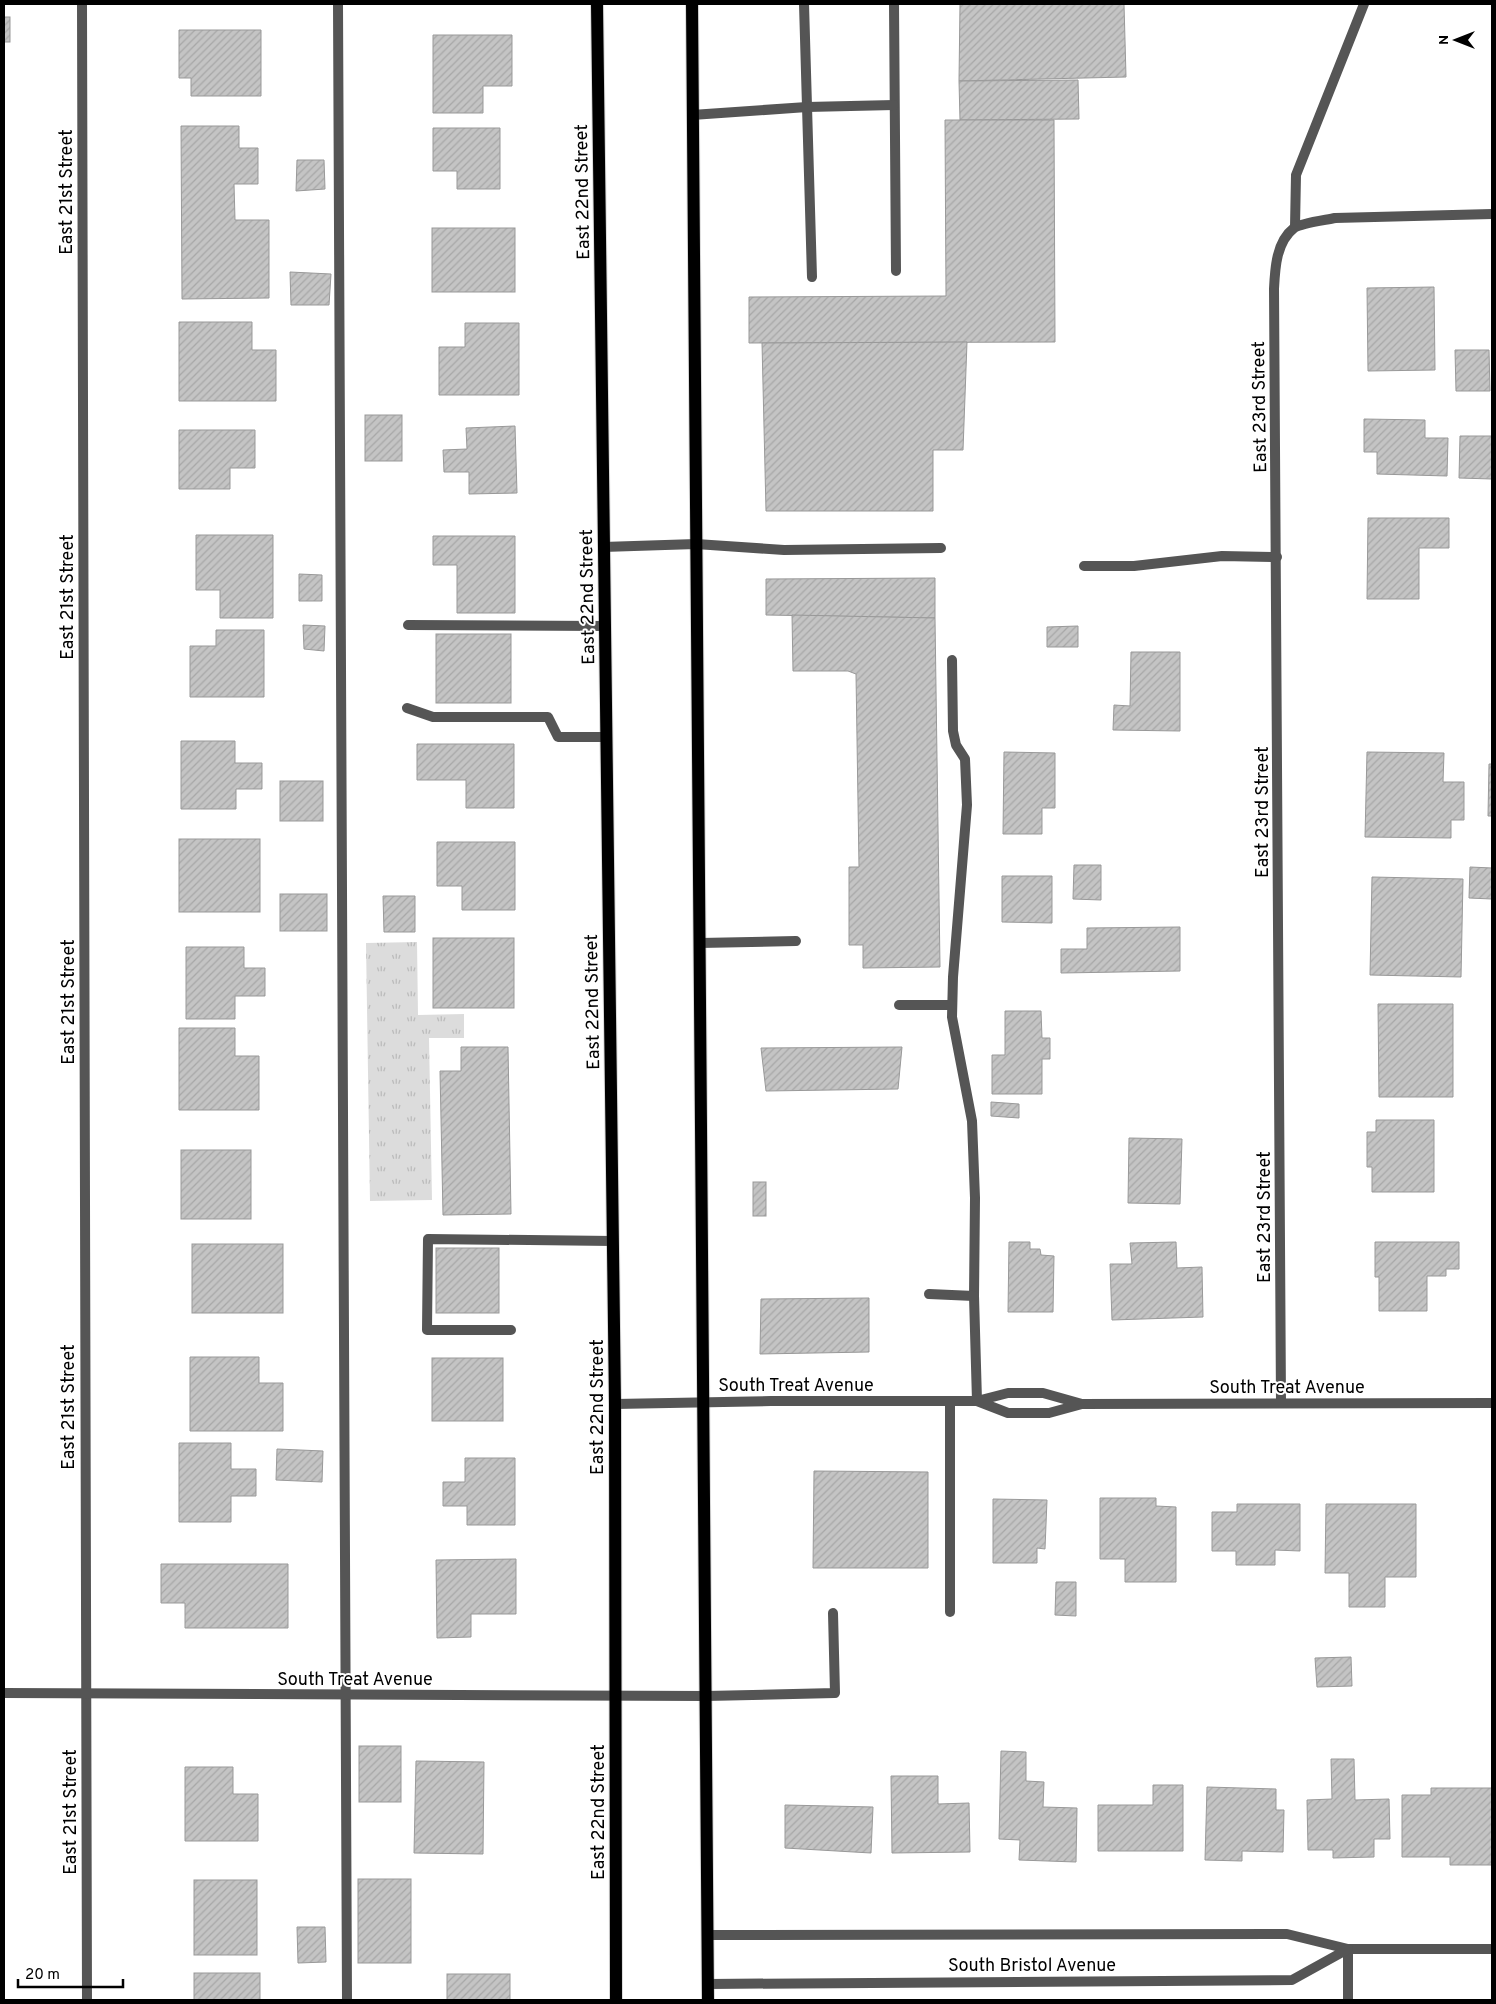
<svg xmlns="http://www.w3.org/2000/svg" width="1496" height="2004" font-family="Overpass,sans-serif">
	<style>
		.park { fill: url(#park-tufts) }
		.building { fill: url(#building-hatch); stroke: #999 }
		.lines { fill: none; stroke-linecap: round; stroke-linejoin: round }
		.primary-casing { stroke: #dbdbdb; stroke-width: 14 }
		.service { stroke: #555; stroke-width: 10 }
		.minor { stroke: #555; stroke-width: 10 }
		.primary { stroke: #000; stroke-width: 12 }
		.labels { text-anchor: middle; stroke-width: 4; stroke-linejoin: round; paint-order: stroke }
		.street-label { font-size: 18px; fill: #000; stroke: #fff }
	</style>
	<defs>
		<pattern id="park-tufts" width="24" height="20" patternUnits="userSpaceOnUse" patternTransform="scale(1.25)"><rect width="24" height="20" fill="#dcdcdc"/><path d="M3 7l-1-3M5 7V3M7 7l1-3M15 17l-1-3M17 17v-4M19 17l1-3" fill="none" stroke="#bbb"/></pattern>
		<pattern id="building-hatch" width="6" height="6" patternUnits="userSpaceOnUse" patternTransform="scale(1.25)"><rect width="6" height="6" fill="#c4c4c4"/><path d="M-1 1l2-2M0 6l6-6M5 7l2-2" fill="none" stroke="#a7a7a7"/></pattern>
	</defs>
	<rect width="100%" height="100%" fill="#fff"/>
	<polygon class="park" points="417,942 418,1015 464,1014 464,1038 429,1038 432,1200 370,1201 366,943"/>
	<g class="building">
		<polygon points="960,4 1124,4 1126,77 959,81"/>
		<rect x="4" y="17" width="6" height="25"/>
		<polygon points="179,30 261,30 261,96 191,96 191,78 179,78"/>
		<polygon points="433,35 512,35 512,86 483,86 483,113 433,113"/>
		<polygon points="1078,80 1079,119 960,120 959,81"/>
		<polygon points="945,120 1054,120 1055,342 749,343 749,297 946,296"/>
		<polygon points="181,126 239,126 239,148 258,148 258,184 234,184 235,220 269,220 269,298 182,299"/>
		<polygon points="433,128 500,128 500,189 457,189 457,171 433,171"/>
		<polygon points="297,160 324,160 325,189 296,191"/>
		<rect x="432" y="228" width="83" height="64"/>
		<polygon points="290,272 331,274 329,305 291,305"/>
		<polygon points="1434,287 1435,370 1368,371 1367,288"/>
		<polygon points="179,322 252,322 252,350 276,350 276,401 179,401"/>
		<polygon points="465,323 519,323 519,395 439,395 439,347 465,347"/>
		<polygon points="967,342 963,450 933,450 933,511 766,511 762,343"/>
		<polygon points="1455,350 1489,350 1490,391 1456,391"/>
		<rect x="365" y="415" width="37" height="46"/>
		<polygon points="1364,419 1425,420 1425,438 1448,438 1447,476 1377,474 1377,452 1364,452"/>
		<polygon points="515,426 517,493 469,494 469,472 444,472 443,450 467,449 466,428"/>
		<polygon points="179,430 255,430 255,468 230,468 230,489 179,489"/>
		<polygon points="1460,436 1492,436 1492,479 1459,478"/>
		<polygon points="1368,518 1449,518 1449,548 1419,548 1419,599 1367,599"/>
		<polygon points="196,535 273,535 273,618 220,618 220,590 196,590"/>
		<polygon points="433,536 515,536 515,613 457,613 457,565 433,565"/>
		<polygon points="299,574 322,575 322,601 299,601"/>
		<polygon points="935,578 935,618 766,615 766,579"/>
		<polygon points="792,615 935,618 940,967 863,968 863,945 849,945 849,867 859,867 856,674 848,671 793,671"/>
		<polygon points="303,625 325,626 324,651 304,649"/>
		<polygon points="1078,626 1078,647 1047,647 1047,627"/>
		<polygon points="216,630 264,630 264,697 190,697 190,646 216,646"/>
		<rect x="436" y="634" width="75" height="69"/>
		<polygon points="1131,652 1180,652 1180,731 1113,730 1114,705 1130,706"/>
		<polygon points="181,741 235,741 235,763 262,763 262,789 236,789 236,809 181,809"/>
		<polygon points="417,744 514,744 514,808 466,808 466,780 417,780"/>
		<polygon points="1004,752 1055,753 1055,808 1042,808 1042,834 1003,834"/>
		<polygon points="1367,752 1444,753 1443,782 1464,782 1464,820 1451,820 1451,838 1365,837"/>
		<polygon points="1489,764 1492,764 1492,816 1488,816"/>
		<rect x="280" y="781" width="43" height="40"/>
		<rect x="179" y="839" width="81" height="73"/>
		<polygon points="437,842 515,842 515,910 462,910 462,886 437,886"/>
		<polygon points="1074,865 1101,865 1101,900 1073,899"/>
		<polygon points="1470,867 1492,868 1492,899 1469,898"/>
		<polygon points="1002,876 1052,876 1052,923 1002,922"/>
		<polygon points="1372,877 1463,879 1461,977 1370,975"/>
		<rect x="280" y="894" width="47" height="37"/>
		<polygon points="383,896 415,896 415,932 384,932"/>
		<polygon points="1180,927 1180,971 1061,973 1061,949 1087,949 1087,928"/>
		<rect x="433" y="938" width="81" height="70"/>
		<polygon points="186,947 244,947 244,968 265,968 265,996 235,996 235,1019 186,1019"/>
		<polygon points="1378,1004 1453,1004 1453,1097 1379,1097"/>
		<polygon points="1005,1011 1041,1011 1042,1038 1050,1038 1050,1059 1042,1059 1042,1094 992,1094 992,1055 1005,1055"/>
		<polygon points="179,1028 235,1028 235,1056 259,1056 259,1110 179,1110"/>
		<polygon points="461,1047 508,1047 511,1214 443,1215 440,1071 461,1071"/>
		<polygon points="902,1047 898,1089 766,1091 761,1048"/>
		<polygon points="991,1102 1019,1104 1019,1118 991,1116"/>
		<polygon points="1376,1120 1434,1120 1434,1192 1372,1192 1372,1167 1367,1167 1367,1132 1376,1132"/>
		<polygon points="1129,1138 1182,1139 1180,1204 1128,1203"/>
		<rect x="181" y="1150" width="70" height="69"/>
		<rect x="753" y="1182" width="13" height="34"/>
		<polygon points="1009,1242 1030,1242 1030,1249 1040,1249 1041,1255 1054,1256 1053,1312 1008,1312"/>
		<polygon points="1176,1242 1177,1268 1202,1267 1203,1317 1112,1320 1110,1264 1132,1264 1130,1243"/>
		<polygon points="1375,1242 1459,1242 1459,1269 1446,1269 1446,1276 1427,1276 1427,1311 1379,1311 1379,1277 1375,1277"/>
		<rect x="192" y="1244" width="91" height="69"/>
		<rect x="436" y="1248" width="63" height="65"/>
		<polygon points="869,1298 869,1352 760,1354 761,1299"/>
		<polygon points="190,1357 259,1357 259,1383 283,1383 283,1431 190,1431"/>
		<rect x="432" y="1358" width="71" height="63"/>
		<polygon points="179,1443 231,1443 231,1469 256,1469 256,1496 231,1496 231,1522 179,1522"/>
		<polygon points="277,1449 323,1451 322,1482 276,1480"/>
		<polygon points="465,1458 515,1458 515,1525 467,1525 467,1506 443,1506 443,1482 465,1482"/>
		<polygon points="814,1471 928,1472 928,1568 813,1568"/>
		<polygon points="1100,1498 1156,1498 1156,1506 1176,1507 1176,1582 1125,1582 1125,1559 1100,1559"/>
		<polygon points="993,1499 1047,1500 1045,1549 1037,1548 1037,1563 993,1563"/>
		<polygon points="1237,1504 1300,1504 1300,1551 1275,1550 1275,1565 1236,1565 1236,1551 1212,1551 1212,1512 1237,1512"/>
		<polygon points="1326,1504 1416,1504 1416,1577 1385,1577 1385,1607 1349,1607 1349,1573 1325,1573"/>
		<polygon points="516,1559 516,1614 471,1614 471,1637 437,1638 436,1560"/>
		<polygon points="161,1564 288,1564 288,1628 185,1628 185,1603 161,1603"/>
		<polygon points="1056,1582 1076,1582 1076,1616 1055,1615"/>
		<polygon points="1351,1657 1352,1686 1317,1687 1315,1658"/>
		<rect x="359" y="1746" width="42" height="56"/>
		<polygon points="1001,1751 1026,1752 1026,1781 1044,1782 1043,1807 1077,1808 1076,1862 1019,1860 1020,1840 999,1839"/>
		<polygon points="1331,1759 1354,1759 1355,1800 1389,1799 1390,1839 1374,1839 1374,1857 1333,1858 1333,1850 1308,1850 1307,1800 1332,1799"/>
		<polygon points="416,1761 484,1762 483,1854 414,1853"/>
		<polygon points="185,1767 233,1767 233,1794 258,1794 258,1841 185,1841"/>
		<polygon points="891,1776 938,1776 938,1804 969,1803 970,1852 892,1853"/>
		<polygon points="1153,1785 1183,1785 1183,1851 1098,1851 1098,1805 1153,1805"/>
		<polygon points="1207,1787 1276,1789 1276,1810 1284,1810 1283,1852 1242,1851 1242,1861 1205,1860"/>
		<polygon points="1431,1788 1492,1788 1492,1865 1450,1865 1450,1857 1402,1857 1402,1795 1431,1795"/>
		<polygon points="785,1805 873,1807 871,1853 785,1848"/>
		<rect x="358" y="1879" width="53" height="84"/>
		<rect x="194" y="1880" width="63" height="75"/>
		<polygon points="297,1927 325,1927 326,1962 298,1963"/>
		<rect x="194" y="1973" width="66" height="27"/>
		<rect x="447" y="1974" width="63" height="26"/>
	</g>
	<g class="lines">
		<defs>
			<g id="primary">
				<polyline points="597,4 615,1404 616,2000"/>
				<polyline points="692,4 708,2000"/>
			</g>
		</defs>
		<use href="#primary" class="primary-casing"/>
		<g class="service">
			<polyline points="338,4 347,2000"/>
			<polyline points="804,4 812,277"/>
			<polyline points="894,4 896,271"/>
			<polyline points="692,115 807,107 894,105"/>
			<polyline points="1295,227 1296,175 1364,4"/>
			<polyline points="603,547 696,544 784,550 941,548"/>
			<polyline points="1084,566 1134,566 1222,556 1277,557"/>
			<polyline points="408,625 604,626"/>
			<polyline points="952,660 953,731 956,745 965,759 967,805 953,977 952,1017 972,1121 975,1198 974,1296 977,1401"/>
			<polyline points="407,708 433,717 548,717 558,737 606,737"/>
			<polyline points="700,943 796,941"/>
			<polyline points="899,1005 952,1005"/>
			<polyline points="929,1294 974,1296"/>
			<polyline points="511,1330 427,1330 428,1239 613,1241"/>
			<polyline points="950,1401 950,1612"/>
			<polyline points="706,1696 835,1693 833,1613"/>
		</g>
		<g class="minor">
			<polyline points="82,4 87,2000"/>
			<path d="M1281 1403 1274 289C1275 269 1276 242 1294 228 1301 223 1326 220 1335 218L1492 214"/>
			<polyline points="615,1404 771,1401 977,1401"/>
			<polyline points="1082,1404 1043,1393 1008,1393 977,1401 1008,1413 1049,1413 1082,1404 1492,1403"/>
			<polyline points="4,1693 706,1696"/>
			<polyline points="709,1935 1287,1934 1348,1949 1492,1949"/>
			<polyline points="1348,1949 1348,2000"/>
			<polyline points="709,1984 1292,1980 1348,1949"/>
		</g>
		<use href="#primary" class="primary"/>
	</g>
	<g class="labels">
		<g class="street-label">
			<text transform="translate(66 192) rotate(-90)" y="6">East 21st Street</text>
			<text transform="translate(582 192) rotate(-91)" y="6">East 22nd Street</text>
			<text transform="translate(1259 407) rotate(-91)" y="6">East 23rd Street</text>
			<text transform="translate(67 597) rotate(-90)" y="6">East 21st Street</text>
			<text transform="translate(587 597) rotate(-91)" y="6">East 22nd Street</text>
			<text transform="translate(1262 812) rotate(-90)" y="6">East 23rd Street</text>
			<text transform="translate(68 1002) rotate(-90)" y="6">East 21st Street</text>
			<text transform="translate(592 1002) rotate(-91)" y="6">East 22nd Street</text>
			<text transform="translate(1264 1217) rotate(-90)" y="6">East 23rd Street</text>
			<text x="796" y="1391">South Treat Avenue</text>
			<text x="1287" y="1393">South Treat Avenue</text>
			<text transform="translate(68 1407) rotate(-90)" y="6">East 21st Street</text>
			<text transform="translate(597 1407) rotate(-90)" y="6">East 22nd Street</text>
			<text x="355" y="1685">South Treat Avenue</text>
			<text transform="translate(70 1812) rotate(-90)" y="6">East 21st Street</text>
			<text transform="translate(598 1812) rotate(-90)" y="6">East 22nd Street</text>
			<text x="1032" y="1971">South Bristol Avenue</text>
		</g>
	</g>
	<rect width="1496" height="2004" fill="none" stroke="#000000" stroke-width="10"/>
	<g transform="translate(1456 40) rotate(270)" stroke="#ffffff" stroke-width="4" paint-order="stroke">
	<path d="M0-4L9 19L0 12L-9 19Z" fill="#000000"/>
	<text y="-8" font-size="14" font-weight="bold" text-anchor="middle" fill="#000000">N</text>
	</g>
	<path d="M18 1979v8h105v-8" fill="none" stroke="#000000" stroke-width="2.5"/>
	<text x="25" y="1979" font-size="15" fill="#000000" stroke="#ffffff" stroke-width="4" paint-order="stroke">20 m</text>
</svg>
